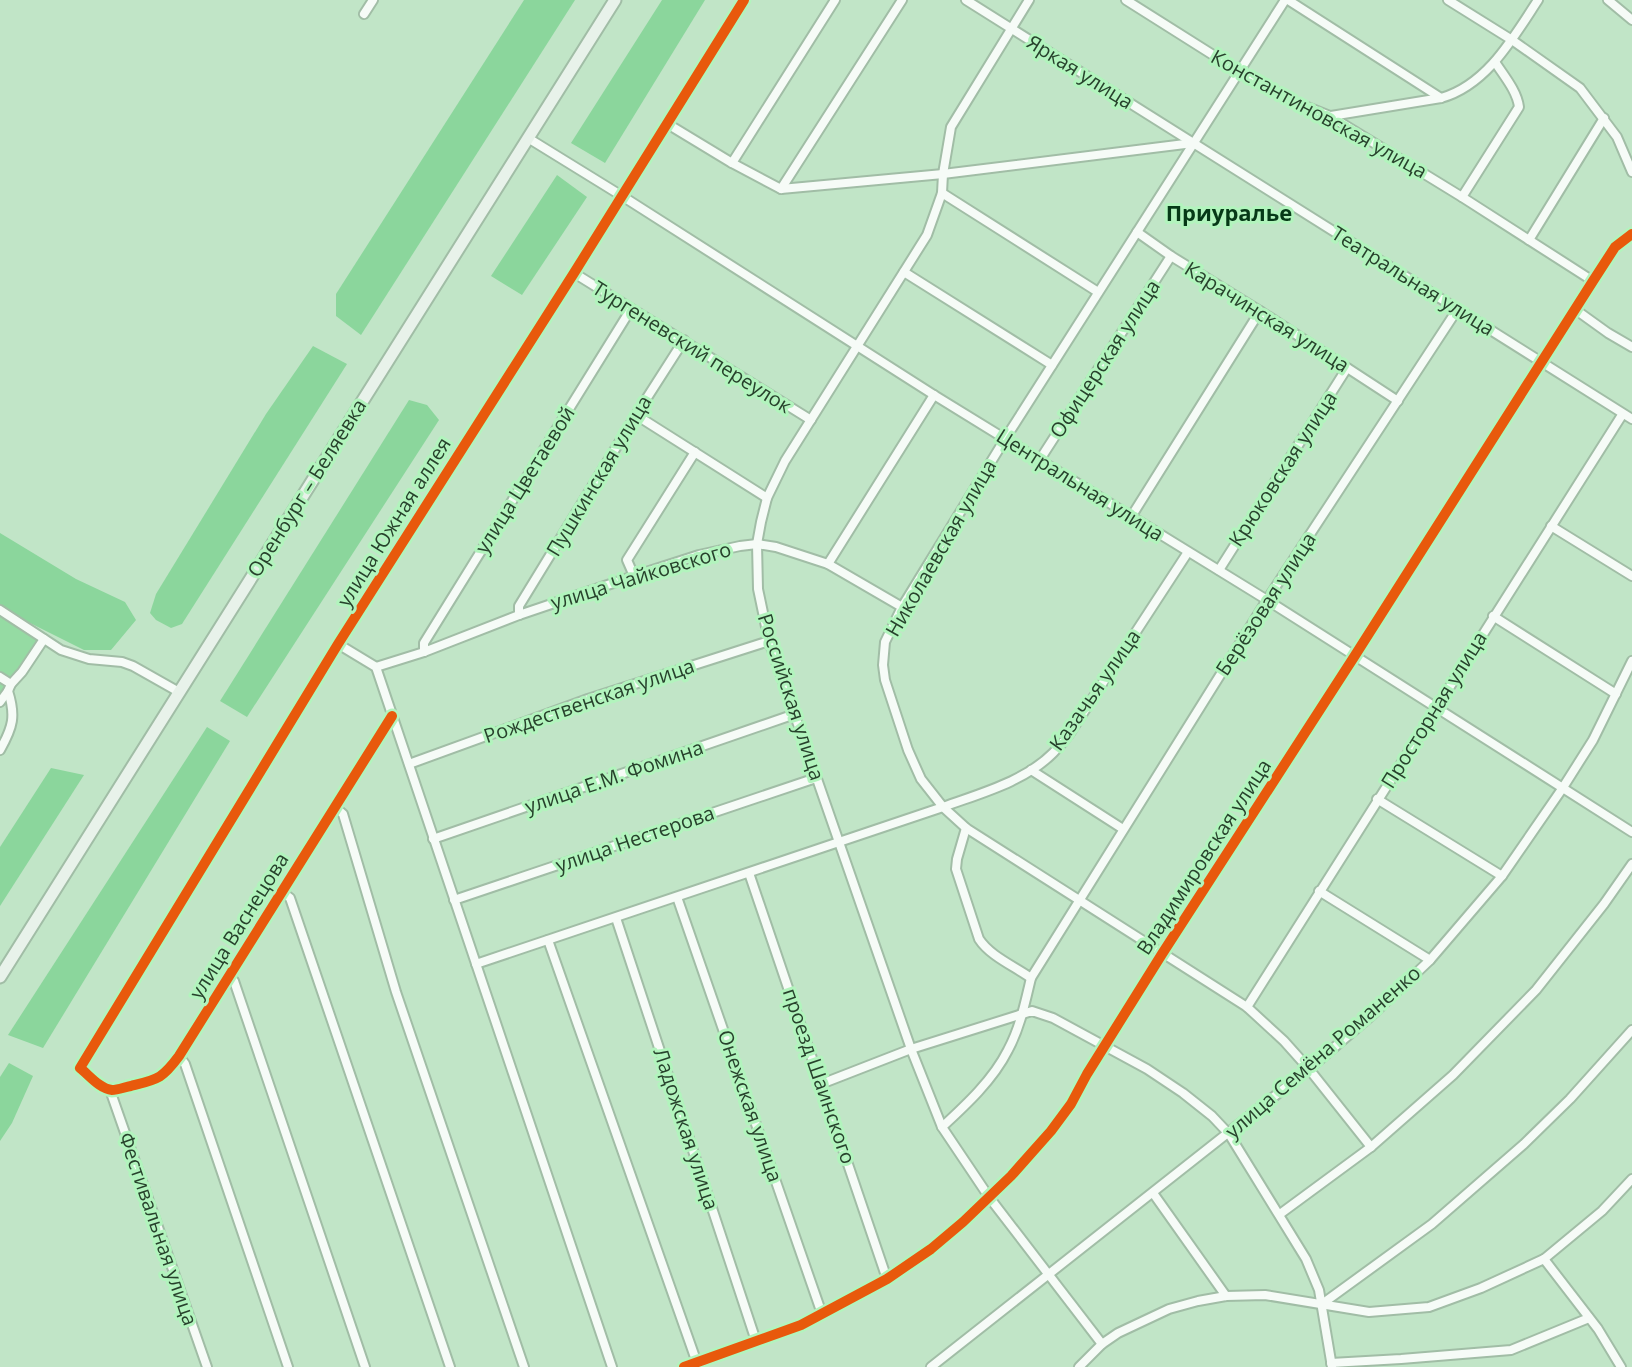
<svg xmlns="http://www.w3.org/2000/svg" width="1632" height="1367" font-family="'Open Sans',sans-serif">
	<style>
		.green { fill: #95dba3 }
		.forest { fill: #8bd69c }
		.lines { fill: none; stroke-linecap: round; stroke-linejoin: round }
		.street-casing { stroke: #a1bda6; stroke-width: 12 }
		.secondary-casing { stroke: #a1bda6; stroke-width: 15 }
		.street { stroke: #f6fbf7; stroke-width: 8 }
		.secondary { stroke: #e8f2ea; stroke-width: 11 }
		.cycleway-casing { stroke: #b2f4bd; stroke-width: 15 }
		.cycleway { stroke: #e8590c; stroke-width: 10 }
		.labels { text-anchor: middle; stroke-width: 6; stroke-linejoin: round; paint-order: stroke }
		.street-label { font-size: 20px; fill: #27422c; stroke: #b2f4bd }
		.neighbourhood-label { font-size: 22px; font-weight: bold; fill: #063917; stroke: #b2f4bd }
	</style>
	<rect width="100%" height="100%" fill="#c1e5c7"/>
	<polygon class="green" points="0,616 37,640 0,695"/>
	<g class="forest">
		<polygon points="524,0 575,0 361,335 336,316 336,294"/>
		<polygon points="662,0 705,0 605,163 571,143"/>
		<polygon points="557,175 587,197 522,295 491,276"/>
		<polygon points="313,346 347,364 182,624 171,628 156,620 150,613 156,594 266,414"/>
		<polygon points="409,400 427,405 439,420 247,717 220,701"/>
		<polygon points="0,533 76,579 125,602 136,620 111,650 84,650 20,618 0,605"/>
		<polygon points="207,727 230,741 43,1048 8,1035"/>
		<polygon points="51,768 84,775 0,906 0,847"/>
		<polygon points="9,1063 33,1076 12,1123 0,1141 0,1077"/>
	</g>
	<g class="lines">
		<defs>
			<g id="street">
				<polyline points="966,0 1632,419"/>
				<polyline points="1029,0 951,127 943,174 942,193 927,235 785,461 767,498 761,522 757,544 758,589 769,641 911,1049 942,1127 989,1197 1102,1344"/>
				<polyline points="1126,0 1240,72 1295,102 1330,116 1462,197 1593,281"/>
				<polyline points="1285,0 1005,439 902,607 885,642 883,665 885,680 908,750 921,779 943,807 966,828 1247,1007 1284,1041 1309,1069 1371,1147"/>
				<polyline points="1288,0 1441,98"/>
				<polyline points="1448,0 1512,40 1580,88 1617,137 1632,172"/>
				<polyline points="1608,0 1632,20"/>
				<polyline points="364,14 373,0"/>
				<path d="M1331 116 1441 98C1487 85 1513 38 1538 0"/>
				<polyline points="666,123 732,163 781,189 943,174 1193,143"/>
				<polyline points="528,138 622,196 934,395 1267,600 1632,832"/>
				<polyline points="732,163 835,0"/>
				<polyline points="781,189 902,0"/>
				<polyline points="942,193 1098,292"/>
				<path d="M1462 197 1519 107C1517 91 1504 76 1495 62"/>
				<polyline points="1137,232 1171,256 1260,311 1398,401"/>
				<polyline points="1529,240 1604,118"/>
				<polyline points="904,272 1052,365"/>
				<polyline points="574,273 811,420"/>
				<polyline points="1576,310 1608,333 1632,347"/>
				<polyline points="636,415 767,498"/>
				<polyline points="1039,461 1171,256"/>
				<polyline points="1131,517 1260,311"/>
				<polyline points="1551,526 1632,576"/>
				<polyline points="828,564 934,395"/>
				<polyline points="1219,570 1347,368"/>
				<polyline points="634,576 627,560 695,452"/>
				<polyline points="0,610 61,650 89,659 122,662 133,666 179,692"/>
				<polyline points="519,615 519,606 636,415 684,340"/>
				<polyline points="1493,616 1616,694"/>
				<polyline points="338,644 376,667 612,1367"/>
				<polyline points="424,652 424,643 631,309"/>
				<polyline points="376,667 424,652 519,615 634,576 699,555 740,546 757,544 776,547 828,564 902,607"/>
				<polyline points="0,677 11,684"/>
				<polyline points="0,702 8,691"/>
				<path d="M392 716 179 1056C162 1079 158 1079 131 1086 125 1087 118 1090 112 1090 100 1089 89 1075 80 1068L338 644 574 273 744 0"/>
				<path d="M0 750C13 727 16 716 8 691L11 684 22 672 44 639"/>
				<polyline points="409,764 588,699 769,641"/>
				<polyline points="1031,770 1123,829"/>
				<polyline points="1377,799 1502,876"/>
				<polyline points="335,807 343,814 396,992 524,1367"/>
				<path d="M966 828 957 859 956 869 979 939C990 956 1014 966 1031 978"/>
				<polyline points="433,839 795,714"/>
				<polyline points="749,873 887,1279"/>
				<polyline points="1319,891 1430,960"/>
				<polyline points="282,892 290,898 450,1367"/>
				<polyline points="677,897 822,1314"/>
				<polyline points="454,900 816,778"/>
				<polyline points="616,918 756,1341"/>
				<polyline points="548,940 697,1363"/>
				<path d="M476 964 943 807C981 793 1024 782 1053 753 1059 747 1065 740 1070 733L1188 552"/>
				<polyline points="228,977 234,981 365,1367"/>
				<polyline points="1247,1007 1622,415"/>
				<polyline points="179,1056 185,1064 288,1367"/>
				<polyline points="821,1084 911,1049 1032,1011 1053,1018 1147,1069 1183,1093 1212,1116 1229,1134 1306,1259 1319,1290 1332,1367"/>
				<polyline points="110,1090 207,1367"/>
				<path d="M942 1127C966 1105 993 1080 1008 1050 1020 1028 1025 1003 1031 978L1267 600 1457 310"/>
				<polyline points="1153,1193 1226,1296"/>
				<polyline points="1280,1214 1371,1147 1453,1075 1536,990 1604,904 1632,864"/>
				<polyline points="1544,1259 1598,1329 1621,1367"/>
				<polyline points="1322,1304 1432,1224 1524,1144 1570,1099 1632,1030"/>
				<polyline points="1331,1363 1401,1359 1511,1350 1589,1318"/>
				<polyline points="684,1367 801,1325 887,1279 931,1249 963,1222 1011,1176 1051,1131 1071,1104 1087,1074 1162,954 1354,657 1593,281 1615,247 1632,234"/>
				<polyline points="931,1367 1309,1069 1371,1016 1430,960 1502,876 1562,789 1593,740 1632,661"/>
				<polyline points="1079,1367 1102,1344 1118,1333 1169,1309 1198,1301 1226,1296 1265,1295 1369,1312 1429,1307 1481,1288 1544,1259 1602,1211 1632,1179"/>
			</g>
			<polyline id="secondary" points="0,977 615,0"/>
		</defs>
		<use href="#street" class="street-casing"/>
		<use href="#secondary" class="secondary-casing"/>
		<use href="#street" class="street"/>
		<use href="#secondary" class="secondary"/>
		<defs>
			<g id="cycleway">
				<path d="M392 716 179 1056C162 1079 158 1079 131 1086 125 1087 118 1090 112 1090 100 1089 89 1075 80 1068L338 644 574 273 744 0"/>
				<polyline points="684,1367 801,1325 887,1279 931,1249 963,1222 1011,1176 1051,1131 1071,1104 1087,1074 1162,954 1354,657 1593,281 1615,247 1632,234"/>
			</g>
		</defs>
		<use href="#cycleway" class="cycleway-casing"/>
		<use href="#cycleway" class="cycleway"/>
	</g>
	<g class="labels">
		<g class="street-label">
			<text transform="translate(1080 72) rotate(32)" y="7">Яркая улица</text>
			<text transform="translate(1319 114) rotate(29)" y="7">Константиновская улица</text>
			<text transform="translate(1413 281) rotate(32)" y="7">Театральная улица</text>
			<text transform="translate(1267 317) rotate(32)" y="7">Карачинская улица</text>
			<text transform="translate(692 347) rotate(32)" y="7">Тургеневский переулок</text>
			<text transform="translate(1105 359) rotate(-57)" y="7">Офицерская улица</text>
			<text transform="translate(1283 469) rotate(-57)" y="7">Крюковская улица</text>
			<text transform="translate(599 476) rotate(-59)" y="7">Пушкинская улица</text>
			<text transform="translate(525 480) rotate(-58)" y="7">улица Цветаевой</text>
			<text transform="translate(1080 485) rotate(32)" y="7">Центральная улица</text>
			<text transform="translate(307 488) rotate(-58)" y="7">Оренбург – Беляевка</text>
			<text transform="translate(394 522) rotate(-58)" y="7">улица Южная аллея</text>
			<text transform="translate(941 548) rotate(-60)" y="7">Николаевская улица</text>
			<text transform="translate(641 576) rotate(-17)" y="7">улица Чайковского</text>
			<text transform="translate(1266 604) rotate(-57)" y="7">Берёзовая улица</text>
			<text transform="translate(1095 690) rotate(-55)" y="7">Казачья улица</text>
			<text transform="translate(791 697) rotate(72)" y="7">Российская улица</text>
			<text transform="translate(589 701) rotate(-19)" y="7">Рождественская улица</text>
			<text transform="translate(1434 710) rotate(-58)" y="7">Просторная улица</text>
			<text transform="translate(614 777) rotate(-19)" y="7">улица Е.М. Фомина</text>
			<text transform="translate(635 839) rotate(-19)" y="7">улица Нестерова</text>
			<text transform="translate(1204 857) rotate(-57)" y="7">Владимировская улица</text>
			<text transform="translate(239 926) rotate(-58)" y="7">улица Васнецова</text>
			<text transform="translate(1323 1052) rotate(-41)" y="7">улица Семёна Романенко</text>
			<text transform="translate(819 1076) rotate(71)" y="7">проезд Шаинского</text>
			<text transform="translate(750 1106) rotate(71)" y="7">Онежская улица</text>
			<text transform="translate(686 1129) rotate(72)" y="7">Ладожская улица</text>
			<text transform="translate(158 1229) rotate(71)" y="7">Фестивальная улица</text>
		</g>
		<g class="neighbourhood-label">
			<text x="1229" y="221">Приуралье</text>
		</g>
	</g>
</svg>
